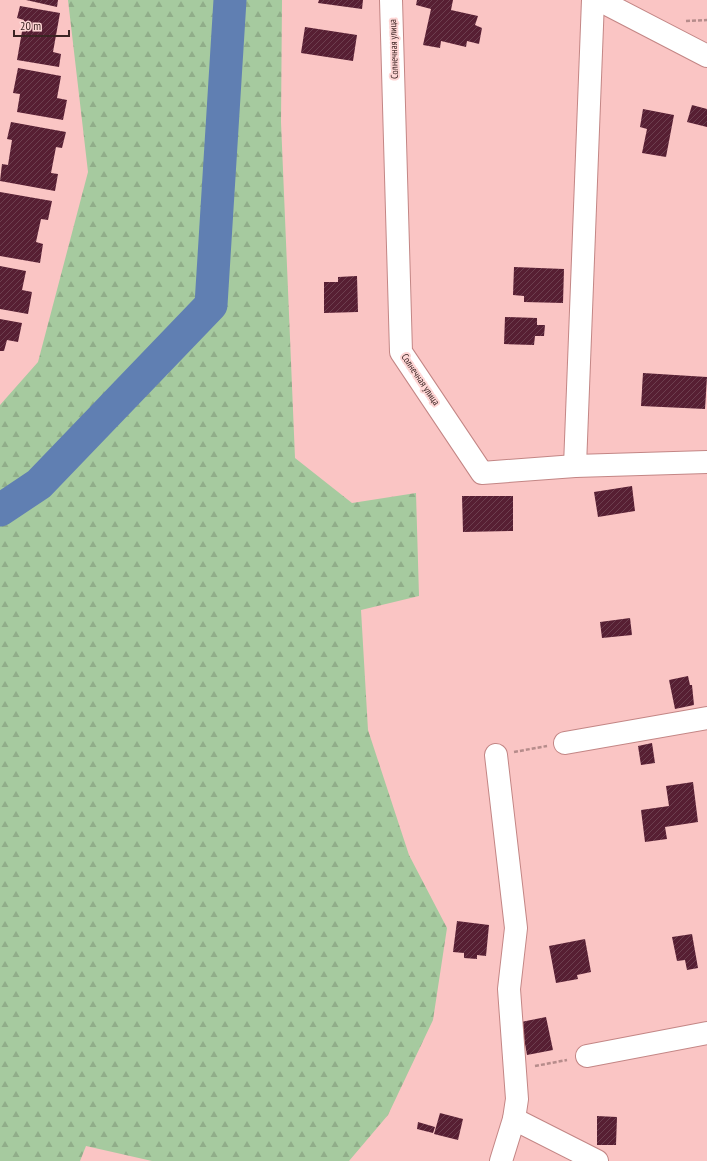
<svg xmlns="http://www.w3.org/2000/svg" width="707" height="1161" font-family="'PT Sans Narrow',sans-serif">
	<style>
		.forest { fill: url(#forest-firs) }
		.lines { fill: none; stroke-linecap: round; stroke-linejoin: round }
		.river { stroke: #607fb2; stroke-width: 33 }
		.building { fill: url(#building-hatch) }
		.minor-casing { stroke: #c38685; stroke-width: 24 }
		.path { stroke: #b68c8b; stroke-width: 2.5; stroke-dasharray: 4 2; stroke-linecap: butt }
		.minor { stroke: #fff; stroke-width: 22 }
		.labels { text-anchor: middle; stroke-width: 4; stroke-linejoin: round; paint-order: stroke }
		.street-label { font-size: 10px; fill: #3c2423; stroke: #fed6d5 }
	</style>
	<defs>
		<pattern id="forest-firs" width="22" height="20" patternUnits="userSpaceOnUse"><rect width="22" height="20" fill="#a6ca9f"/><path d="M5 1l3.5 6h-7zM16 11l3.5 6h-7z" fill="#90ad89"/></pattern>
		<pattern id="building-hatch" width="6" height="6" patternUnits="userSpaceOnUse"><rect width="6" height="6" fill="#571f33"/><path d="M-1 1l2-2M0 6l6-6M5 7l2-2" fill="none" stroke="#6d3f4f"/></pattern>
	</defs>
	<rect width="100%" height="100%" fill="#fac5c4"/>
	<polygon class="forest" points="68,0 282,0 281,122 295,458 352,503 416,493 419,596 361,610 368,730 409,855 447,928 433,1020 388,1115 349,1161 152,1161 86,1146 80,1161 0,1161 0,405 38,362 88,172"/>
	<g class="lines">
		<polyline class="river" points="0,510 39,484 211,305 230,0"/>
	</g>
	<g class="building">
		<polygon points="26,0 58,0 57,7"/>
		<polygon points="319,0 363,0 362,9 318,3"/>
		<polygon points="417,0 453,0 451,10 478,16 475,25 482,28 479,44 467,41 466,47 441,41 440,48 423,45 431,9 416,5"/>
		<polygon points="20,6 60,13 53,52 61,54 59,67 17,60 24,20 17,18"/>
		<polygon points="305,27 357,35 353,61 301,53"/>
		<polygon points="18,68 61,76 57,98 67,100 63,120 17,112 20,94 13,93"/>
		<polygon points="692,105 707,109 707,127 687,122"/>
		<polygon points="643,109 674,115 666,157 642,153 647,129 640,127"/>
		<polygon points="11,122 66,132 62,148 56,147 51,173 58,174 55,191 0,181 2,164 8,165 12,140 7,139"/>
		<polygon points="0,192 52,201 48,220 41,219 36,242 43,244 40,263 0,256"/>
		<polygon points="0,266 26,271 22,290 32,292 28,314 0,309"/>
		<polygon points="514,267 564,269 563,303 524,302 524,296 513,295"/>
		<polygon points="357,276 358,312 324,313 324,282 338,282 338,277"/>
		<polygon points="505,317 537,318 537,325 545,325 544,336 535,336 534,345 504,344"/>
		<polygon points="0,319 22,323 18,342 7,340 4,351 0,351"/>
		<polygon points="643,373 707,377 705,409 641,406"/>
		<polygon points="632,486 635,511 598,517 594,492"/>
		<polygon points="462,496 513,496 513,531 463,532"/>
		<polygon points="630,618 632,635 602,638 600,622"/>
		<polygon points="688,676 690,685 692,685 694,705 675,709 669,680"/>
		<polygon points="652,743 655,763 641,765 638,746"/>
		<polygon points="693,782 698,822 665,827 667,839 645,842 641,810 669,806 666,786"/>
		<polygon points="457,921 489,925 486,956 477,955 477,959 464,958 464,953 453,952"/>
		<polygon points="692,934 698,968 687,970 685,960 677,961 672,937"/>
		<polygon points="585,939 591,972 577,975 578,979 556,983 549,946"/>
		<polygon points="546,1017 553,1050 527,1055 521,1022"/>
		<polygon points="440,1113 463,1119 458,1140 434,1134"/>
		<polygon points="597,1116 617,1117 616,1145 597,1145"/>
		<polygon points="418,1122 435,1127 433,1133 417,1129"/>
	</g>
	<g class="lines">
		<defs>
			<g id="minor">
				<polyline points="391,0 401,352 482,473 575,466 707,462"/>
				<polyline points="599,0 707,56"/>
				<polyline points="575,466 593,0"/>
				<polyline points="565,743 707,718"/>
				<polyline points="496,755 516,928 509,989 517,1099 514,1119 501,1161"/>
				<polyline points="587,1056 707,1033"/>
				<polyline points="514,1119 597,1161"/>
			</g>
		</defs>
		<use href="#minor" class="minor-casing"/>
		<g class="path">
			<polyline points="686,21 707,20"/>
			<polyline points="514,752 547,746"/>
			<polyline points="535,1066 567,1060"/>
		</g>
		<use href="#minor" class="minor"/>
	</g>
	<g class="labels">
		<g class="street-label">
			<text transform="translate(393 49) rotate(-92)" y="4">Солнечная улица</text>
			<text transform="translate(421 379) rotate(56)" y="4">Солнечная улица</text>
		</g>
	</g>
	<path d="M14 30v6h55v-6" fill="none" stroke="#3c2423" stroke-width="2"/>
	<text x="20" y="30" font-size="12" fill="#3c2423" stroke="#fed6d5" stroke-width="3" paint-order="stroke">20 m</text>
</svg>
